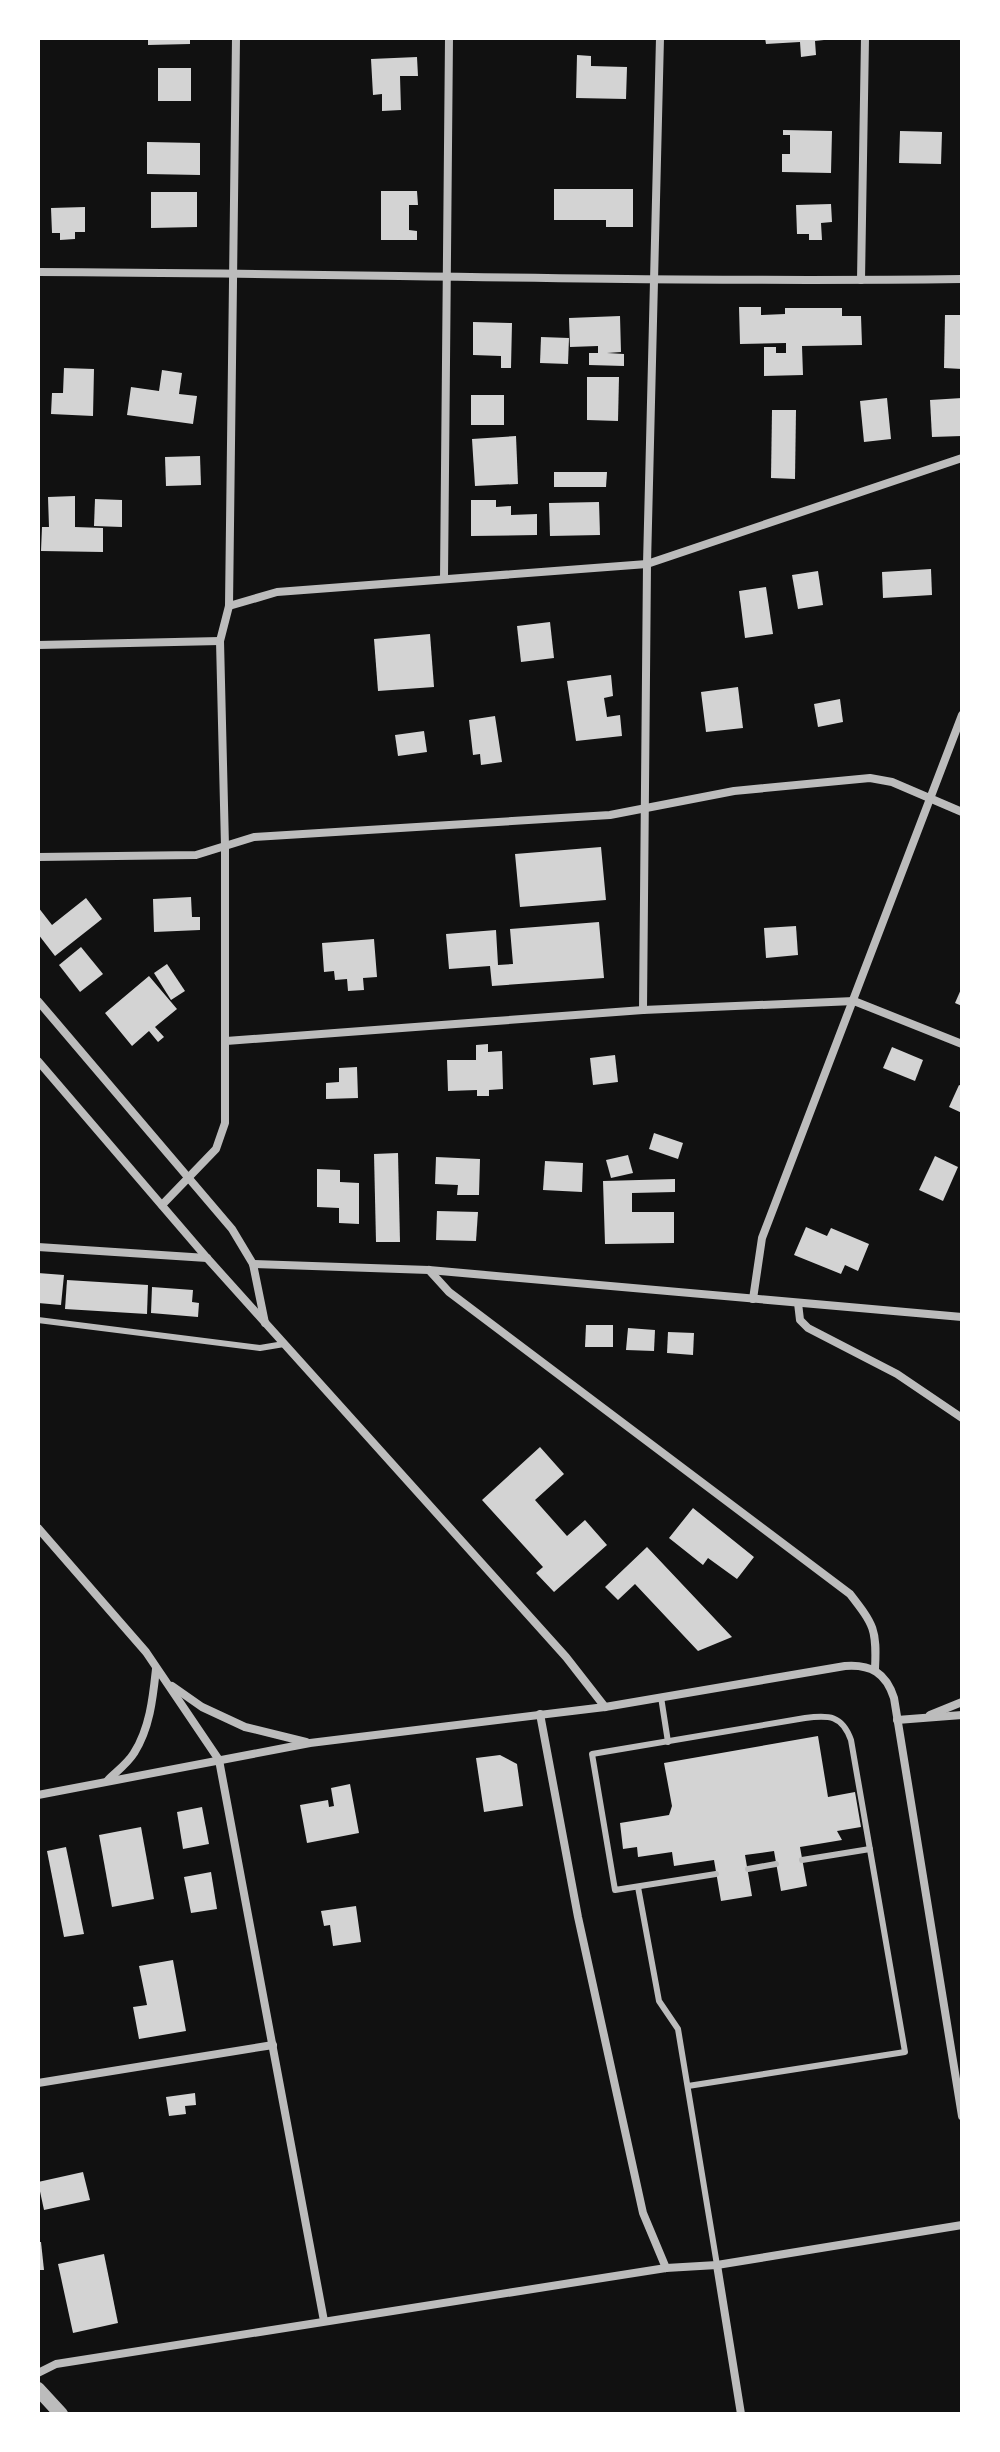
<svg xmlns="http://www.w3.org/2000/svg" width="1000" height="2452" font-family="Karla,sans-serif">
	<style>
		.building { fill: #d3d3d3 }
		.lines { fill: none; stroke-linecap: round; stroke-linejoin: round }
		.service { stroke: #bcbcbc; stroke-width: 6 }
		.minor { stroke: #bcbcbc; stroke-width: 8 }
		.tertiary { stroke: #bcbcbc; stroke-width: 14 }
	</style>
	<rect width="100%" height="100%" fill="#111"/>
	<g class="building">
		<polygon points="148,38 190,38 190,44 148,45"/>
		<polygon points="765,38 824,38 824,40 815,41 816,55 801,57 800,42 766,44"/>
		<polygon points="577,55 591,56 591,66 627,67 626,99 576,98"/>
		<polygon points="417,57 418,76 400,76 401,110 382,111 382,94 373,95 371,59"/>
		<rect x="158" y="68" width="33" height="33"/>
		<polygon points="783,130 832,131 831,173 782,172 782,154 790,154 790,135 783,135"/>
		<polygon points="900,131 942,132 941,164 899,163"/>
		<polygon points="147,142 200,143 200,175 147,174"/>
		<polygon points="554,189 633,189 633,227 606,227 606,220 554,220"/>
		<polygon points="381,191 417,191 418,205 409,205 409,230 417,231 417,240 381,240"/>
		<polygon points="151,192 197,192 197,227 151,228"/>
		<polygon points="831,204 832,222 821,223 822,240 809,240 809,234 797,234 796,205"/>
		<polygon points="85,207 85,232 75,232 75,239 60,240 60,233 52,233 51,208"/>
		<polygon points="739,307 761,307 761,315 785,314 785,308 842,308 842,316 861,316 862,345 802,346 803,375 764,376 764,347 776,347 776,353 786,353 786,343 740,344"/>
		<polygon points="945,315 962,315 962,369 944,368"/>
		<polygon points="620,316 621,352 607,353 624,354 624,366 589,365 589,353 598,353 598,346 570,347 569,318"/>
		<polygon points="473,322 512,323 511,368 501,368 501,356 473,355"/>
		<polygon points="541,337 569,338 568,364 540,363"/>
		<polygon points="64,368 94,369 93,416 51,414 52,393 63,393"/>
		<polygon points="162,370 182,373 179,394 197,396 193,424 127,415 131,387 159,391"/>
		<polygon points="587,377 619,377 618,421 587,420"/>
		<rect x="471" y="395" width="33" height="30"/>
		<polygon points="887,398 891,439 864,442 860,401"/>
		<polygon points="962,398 962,436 932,437 930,400"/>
		<polygon points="772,410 796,410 795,479 771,478"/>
		<polygon points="516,436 518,484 475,486 472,439"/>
		<polygon points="200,456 201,485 166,486 165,457"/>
		<polygon points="554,472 607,472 606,487 554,487"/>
		<polygon points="75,496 75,527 103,528 103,552 41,551 42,527 49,527 48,497"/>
		<polygon points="95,499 122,500 122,527 94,526"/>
		<polygon points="471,500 496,500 496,507 511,506 511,515 537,514 537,535 471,536"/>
		<polygon points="599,502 600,535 550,536 549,503"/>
		<polygon points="931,569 932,595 883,598 882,572"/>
		<polygon points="818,571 823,605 798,609 792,575"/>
		<polygon points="766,587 773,634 745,638 739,591"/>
		<polygon points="550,622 554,658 521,662 517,626"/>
		<polygon points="430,634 434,687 378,691 374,639"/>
		<polygon points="611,675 613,696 604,698 607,717 620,715 622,736 576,741 567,681"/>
		<polygon points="738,687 743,728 706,732 701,692"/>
		<polygon points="840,699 843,722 818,727 814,704"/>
		<polygon points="495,716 502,762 481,765 480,754 473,755 469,720"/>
		<polygon points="424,731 427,752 398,756 395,735"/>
		<polygon points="601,847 606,900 520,907 515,854"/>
		<polygon points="191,897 192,917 200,917 200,930 154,932 153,899"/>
		<polygon points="86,898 102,919 55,956 38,934 38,907 52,925"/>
		<polygon points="599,922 604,978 492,986 490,966 449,969 446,934 496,930 498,965 513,964 510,929"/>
		<polygon points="796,926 798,955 766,958 764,928"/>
		<polygon points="374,939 377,977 363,978 364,990 348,991 347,979 335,980 334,971 324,972 322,943"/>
		<polygon points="81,947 103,974 80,992 59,965"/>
		<polygon points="167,964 185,991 171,1000 154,973"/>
		<polygon points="149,976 177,1009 155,1027 164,1037 158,1042 149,1031 132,1046 105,1013"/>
		<polygon points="962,987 962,1006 955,1003"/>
		<polygon points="488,1044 488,1052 502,1051 503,1089 489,1090 489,1096 477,1096 477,1090 448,1091 447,1060 476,1060 476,1045"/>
		<polygon points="892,1047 923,1060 915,1081 883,1068"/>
		<polygon points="615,1055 618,1082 593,1085 590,1058"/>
		<polygon points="357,1067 358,1098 326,1099 326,1083 339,1082 339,1068"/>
		<polygon points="959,1085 962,1086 962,1113 949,1107"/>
		<polygon points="654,1133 683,1143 678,1159 649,1149"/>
		<polygon points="398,1153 400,1242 376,1242 374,1154"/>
		<polygon points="628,1155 633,1173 611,1178 606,1160"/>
		<polygon points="935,1156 958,1167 943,1201 919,1190"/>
		<polygon points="436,1157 480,1159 479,1195 457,1195 458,1185 435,1184"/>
		<polygon points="545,1161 583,1163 582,1192 543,1190"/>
		<polygon points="317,1169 340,1170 340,1182 359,1183 359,1224 339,1223 339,1208 317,1207"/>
		<polygon points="675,1179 675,1192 632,1193 632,1212 674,1212 674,1243 605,1244 603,1181"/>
		<polygon points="437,1211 478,1212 476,1241 436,1240"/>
		<polygon points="806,1227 827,1236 831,1228 869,1244 858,1271 845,1265 841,1274 794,1255"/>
		<polygon points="38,1273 64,1275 61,1305 38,1303"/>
		<polygon points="67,1280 148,1285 147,1314 65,1309"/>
		<polygon points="152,1287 193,1290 192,1302 199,1303 198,1317 151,1313"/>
		<polygon points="586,1325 613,1325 613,1347 585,1347"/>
		<polygon points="628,1328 655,1330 654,1351 626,1350"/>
		<polygon points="668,1332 694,1333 693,1355 667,1353"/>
		<polygon points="540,1447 564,1474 535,1500 567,1536 585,1520 607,1545 554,1592 536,1573 543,1567 482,1500"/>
		<polygon points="693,1508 754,1557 737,1579 708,1558 703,1565 669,1538"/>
		<polygon points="647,1547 732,1637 698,1651 635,1584 618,1600 605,1587"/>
		<polygon points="818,1736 828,1797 855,1792 861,1827 837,1831 842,1840 800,1847 807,1886 781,1891 774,1851 745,1855 752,1896 721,1901 714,1860 674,1866 672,1852 638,1857 637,1847 623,1849 620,1823 669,1815 672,1806 664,1763"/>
		<polygon points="500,1755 517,1764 523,1806 484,1812 476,1758"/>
		<polygon points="350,1784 359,1833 307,1843 300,1805 328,1800 329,1807 334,1806 331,1788"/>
		<polygon points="202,1807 209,1844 183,1849 177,1812"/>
		<polygon points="141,1827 154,1899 112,1907 99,1835"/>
		<polygon points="66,1847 84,1934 64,1937 47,1851"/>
		<polygon points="211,1872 217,1909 191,1913 184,1877"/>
		<polygon points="356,1906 361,1942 333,1946 330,1925 324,1926 321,1911"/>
		<polygon points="173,1960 186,2031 139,2039 133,2007 147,2005 139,1966"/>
		<polygon points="195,2093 196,2105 185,2106 186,2114 169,2116 166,2097"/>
		<polygon points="83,2172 90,2200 44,2210 38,2182"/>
		<polygon points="38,2242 41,2242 44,2270 38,2270"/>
		<polygon points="104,2254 118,2323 73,2333 58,2264"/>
	</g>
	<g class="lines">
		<g class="service">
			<polyline points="38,1320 260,1348 284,1344"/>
			<polyline points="661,1697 668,1742"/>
			<polyline points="802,1860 870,1849"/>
			<polyline points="748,1869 776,1864"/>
			<polyline points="638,1887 659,2001 678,2029 717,2265"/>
			<path d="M688 2086 905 2052 851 1740C842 1715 829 1715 805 1718L592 1754 615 1890 716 1874"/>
		</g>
		<g class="minor">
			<path d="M38 272C346 273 654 283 962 279"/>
			<polyline points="861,280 865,38"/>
			<polyline points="444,579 449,38"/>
			<polyline points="229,606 277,592 647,564 962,458"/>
			<polyline points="38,645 220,641"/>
			<polyline points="38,857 196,855 254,837 610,815 734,791 870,778 892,782 962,812"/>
			<polyline points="38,1001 232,1229 253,1264 265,1323"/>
			<polyline points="643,1010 647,564 660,38"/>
			<polyline points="226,1041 643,1010 854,1001 962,1044"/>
			<polyline points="38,1061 207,1258 566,1657 605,1707"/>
			<polyline points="162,1205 216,1149 225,1123 225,846 220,641 229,606 236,38"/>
			<polyline points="38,1247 207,1258"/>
			<polyline points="253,1264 429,1270 962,1317"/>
			<path d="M429 1270 449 1292 850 1594C874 1625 877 1629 875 1669"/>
			<polyline points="753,1299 762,1238 962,715"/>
			<polyline points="798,1303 800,1320 808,1328 897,1374 962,1418"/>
			<polyline points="38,1528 146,1652 219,1760 324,2321"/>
			<polyline points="172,1686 202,1707 245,1727 306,1742"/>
			<polyline points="540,1714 578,1917 643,2213 666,2268"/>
			<polyline points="930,1715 962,1702"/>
			<polyline points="897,1720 962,1715"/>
			<path d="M108 1780C116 1772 128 1763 134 1753 150 1728 153 1697 156 1669"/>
			<path d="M38 1795 310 1743 605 1707 845 1666C871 1664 886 1673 894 1698L962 2116"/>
			<polyline points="38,2083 273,2045"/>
			<polyline points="717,2265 741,2414"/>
			<polyline points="38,2373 56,2364 666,2268 717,2265 962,2225"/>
		</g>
		<polyline class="tertiary" points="38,2389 61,2414"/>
	</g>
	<rect width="1000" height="2452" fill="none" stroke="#ffffff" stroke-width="80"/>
</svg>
